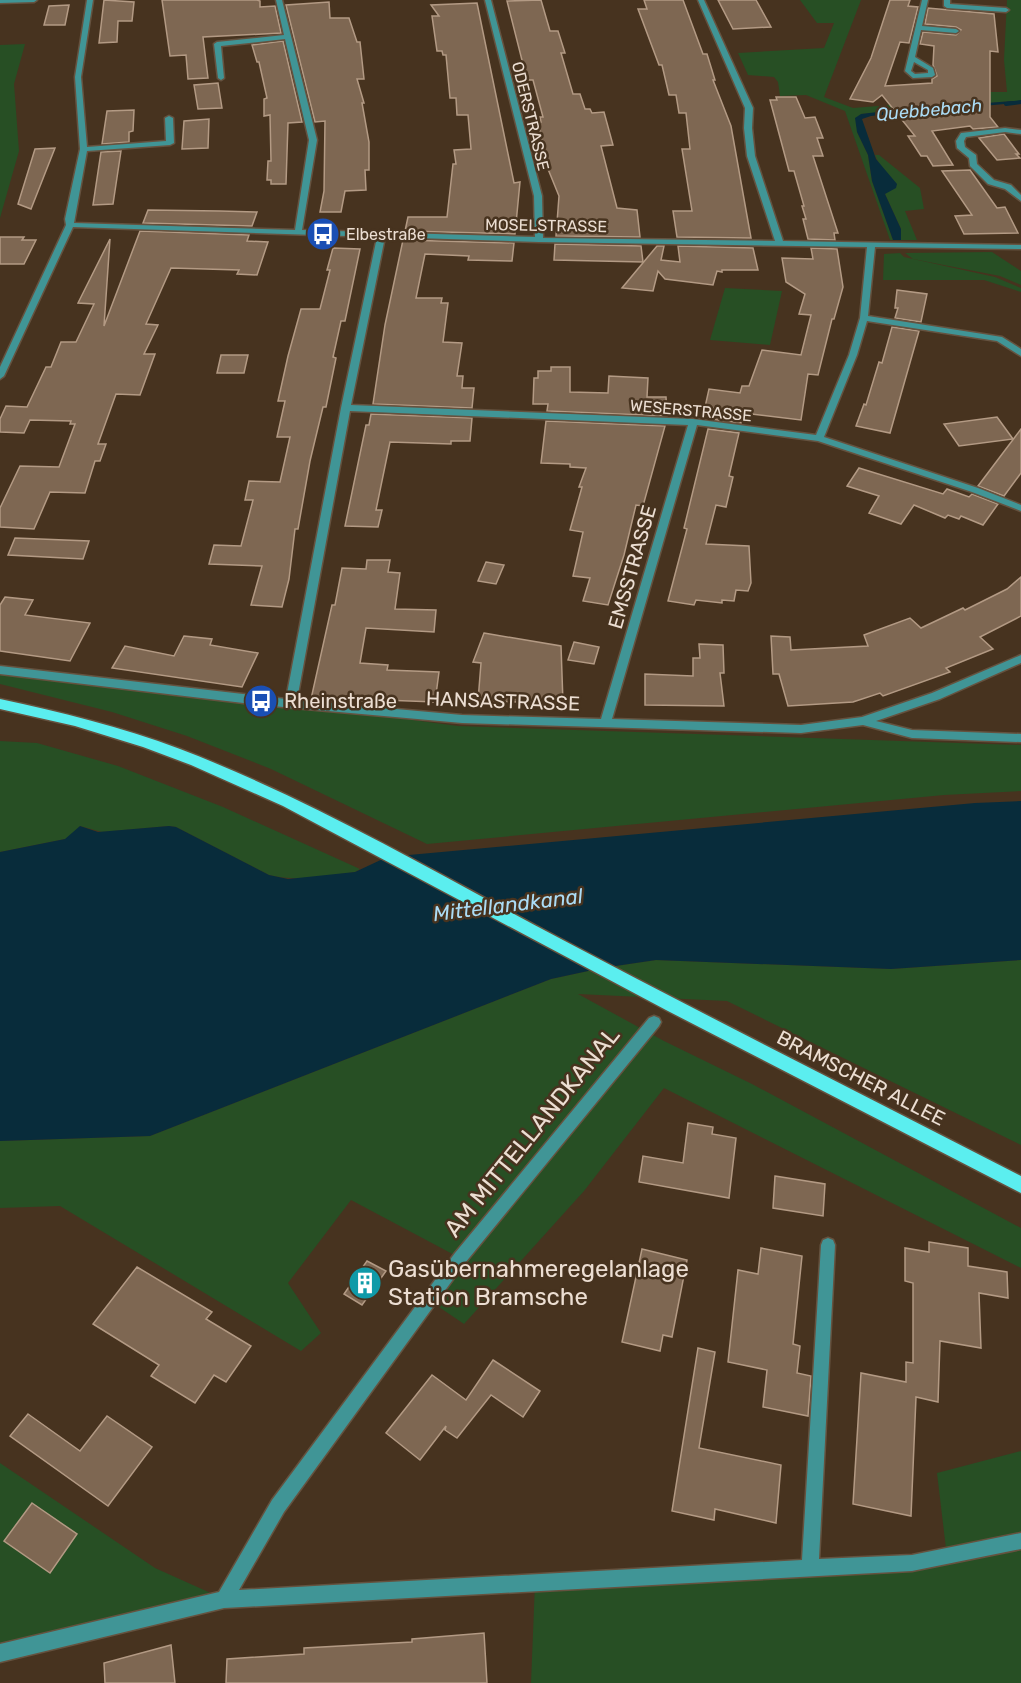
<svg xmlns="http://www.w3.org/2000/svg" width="1021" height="1683" font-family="Rubik,sans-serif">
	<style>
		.green { fill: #274f24 }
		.water { fill: #082c3b }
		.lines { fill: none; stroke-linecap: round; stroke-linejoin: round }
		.stream { stroke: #082c3b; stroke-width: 4 }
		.building { fill: #7e6752; stroke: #b39a84; stroke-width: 1.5 }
		.minor-casing { stroke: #65523f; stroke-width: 3 }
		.primary-casing { stroke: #65523f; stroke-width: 3 }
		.minor { fill: #409596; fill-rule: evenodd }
		.primary { fill: #5beeef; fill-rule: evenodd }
		.labels { text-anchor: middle; stroke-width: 5; stroke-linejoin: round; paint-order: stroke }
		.far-street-label { font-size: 16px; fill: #ecded2; stroke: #47331f }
		.far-poi-label { font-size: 16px; fill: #ecded2; stroke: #47331f; text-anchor: start }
		.far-water-label { font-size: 18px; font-style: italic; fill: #abdcf5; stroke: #47331f }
		.street-label { font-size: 20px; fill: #ecded2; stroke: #47331f }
		.poi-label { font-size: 20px; fill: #ecded2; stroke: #47331f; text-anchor: start }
		.water-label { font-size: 21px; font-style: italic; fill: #abdcf5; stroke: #47331f }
		.near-street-label { font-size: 24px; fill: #ecded2; stroke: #47331f }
		.near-poi-label { font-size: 24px; fill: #ecded2; stroke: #47331f; text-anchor: start }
	</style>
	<rect width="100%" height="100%" fill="#47331f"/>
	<g class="green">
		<polygon points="800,0 861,0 824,97 853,108 990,97 990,92 1007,92 1004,60 1007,0 1021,0 1021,103 1013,101 861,114 857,132 868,155 872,181 893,240 890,240 845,111 806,95 780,96 778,82 774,77 748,75 738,53 824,48 834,23 817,23"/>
		<polygon points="25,44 14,84 19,151 0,218 0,45"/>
		<polygon points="875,155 879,155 920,188 924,209 905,211 917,240 901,240 901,229 885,194 891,189"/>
		<polygon points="992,252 1021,271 1021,285 1000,276 913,259 905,253"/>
		<polygon points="900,253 904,257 995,277 1021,288 1021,292 984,280 883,280 884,254"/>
		<polygon points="725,288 782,291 770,345 710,340"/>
		<polygon points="0,670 291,704 458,726 1021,745 1021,791 944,795 427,844 271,769 187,736 112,712 0,684"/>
		<path d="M0 741 37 743 118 766 223 807 360 869 355 872C326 876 298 882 269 875L176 827 169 826 102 832 80 826 71 837 65 839 0 852Z"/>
		<polygon points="656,960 891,969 1021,960 1021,1145 727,1001 578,994 664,1041 752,1084 1021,1228 1021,1268 664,1088 584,1191 464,1324 430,1301 460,1258 351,1200 288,1283 321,1333 301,1351 60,1206 0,1208 0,1141 150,1136 551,979 602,968"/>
		<polygon points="1021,1451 1021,1683 531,1683 535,1583 947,1557 937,1473"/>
		<polygon points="0,1463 155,1568 224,1599 0,1653"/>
	</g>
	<g class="water">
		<polygon points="1013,101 1016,103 871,116 862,119 876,159 897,184 896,188 885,194 901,229 901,240 893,240 872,181 868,155 857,132 855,118 861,114 894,110"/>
		<polygon points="1021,801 1021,960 891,969 656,960 602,968 551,979 150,1136 0,1141 0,852 65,839 80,826 98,832 169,826 176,827 269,875 288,879 355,872 387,857 975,803"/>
	</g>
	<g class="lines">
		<polyline class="stream" points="1006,104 1021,102"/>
	</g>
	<g class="building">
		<polygon points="104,0 134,2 132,21 118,21 117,42 99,43"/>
		<polygon points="162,0 257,0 260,1 260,7 275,6 281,33 203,37 208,78 188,79 186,55 170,56"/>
		<polygon points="541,0 550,31 558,31 565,53 561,53 573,94 580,94 585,109 590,109 592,113 604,112 613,145 601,146 617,208 637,210 640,237 556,236 559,196 548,169 538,122 541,122 540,117 543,117 533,80 527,80 507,1"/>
		<polygon points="644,0 683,0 703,54 707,54 715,80 713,80 731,126 751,238 677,237 673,211 692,211 682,149 690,149 686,113 679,113 676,95 669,95 662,65 659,65 638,9 647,9"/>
		<polygon points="718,0 756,0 771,27 733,29"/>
		<polygon points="890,0 910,0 908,6 918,7 909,43 900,42 885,86 932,83 932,79 937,76 933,65 934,46 920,44 923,32 956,35 961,30 956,27 925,24 928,8 994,14 998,52 990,51 990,117 998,127 973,129 970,126 932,131 953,165 933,166 927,156 921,156 908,136 915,136 882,95 873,102 850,99 871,58"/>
		<polygon points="329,2 330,18 349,18 357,42 360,42 364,79 357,79 364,103 362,103 369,142 369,170 365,170 366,190 345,191 341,212 320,212 324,191 325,121 315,122 286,5"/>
		<polygon points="477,3 514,183 520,182 515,234 405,231 408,217 447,217 453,164 456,164 454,150 471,149 468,115 457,115 456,98 450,98 446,55 443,55 442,51 437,51 432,16 439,16 431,5"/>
		<polygon points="69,5 65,25 44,25 49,6"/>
		<polygon points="283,41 302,122 288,123 286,184 271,184 271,180 267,180 268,161 271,161 270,115 264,116 264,99 267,98 259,62 257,62 252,45"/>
		<polygon points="218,83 222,108 198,109 194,85"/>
		<polygon points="776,97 796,97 805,118 815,117 823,138 817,138 823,156 813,156 838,233 834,233 835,240 808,239 803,219 806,219 802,206 804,206 794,171 789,171 770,100 777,100"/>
		<polygon points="134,110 133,131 129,132 129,142 102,144 107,111"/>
		<polygon points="209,119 208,148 182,149 184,121"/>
		<polygon points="1004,134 1019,154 1016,154 1020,158 997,160 979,138"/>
		<polygon points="55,148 31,209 18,204 35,149"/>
		<polygon points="121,151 113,204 93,205 101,152"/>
		<polygon points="970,170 997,208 1005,207 1018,233 964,234 955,216 972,215 942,171"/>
		<polygon points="148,210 220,211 257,212 252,226 143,223"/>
		<polygon points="140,231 249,235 247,241 268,242 257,275 237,274 239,270 171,268 146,324 158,325 144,354 155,354 140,395 116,394 98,444 106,444 100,461 95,461 85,493 50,492 34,529 0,527 0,508 20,466 59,467 75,424 70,424 71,421 30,420 24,433 0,432 0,419 6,406 27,407 46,367 51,367 61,342 76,342 94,304 78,303 110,239 104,326"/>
		<polygon points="0,237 24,237 22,240 36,240 24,264 0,264"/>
		<polygon points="403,240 514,243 512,261 468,260 469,256 425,254 416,298 442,298 441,303 448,303 443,342 462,343 457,376 463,376 462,388 474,388 472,408 373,404 385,325"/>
		<polygon points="555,244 641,246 643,262 554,260"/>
		<polygon points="657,246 664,246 661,260 680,262 678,246 753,248 758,270 722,270 722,272 717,271 713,285 665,279 658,271 653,291 622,288"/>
		<polygon points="333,248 360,249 345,321 341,321 333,357 336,358 326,407 323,407 310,461 298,529 295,529 289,579 282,607 251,605 262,566 209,564 214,545 241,546 253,500 245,500 249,481 280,482 290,437 277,437 285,401 278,401 288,356 301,309 320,309 330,270 327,270"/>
		<polygon points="811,248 837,249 843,287 834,319 832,319 818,375 808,374 801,420 743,413 741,423 710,419 713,408 705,407 709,389 740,393 742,386 749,386 762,350 801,355 811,315 799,314 805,294 786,282 782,258 813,259"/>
		<polygon points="897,290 927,294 921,322 895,318 898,308 895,308"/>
		<polygon points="892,327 919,331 890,433 856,426 864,404 866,405 879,362 882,363"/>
		<polygon points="221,355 248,355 244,373 217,373"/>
		<polygon points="551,367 570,367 570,392 608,393 609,376 648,378 647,397 666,397 667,416 547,411 548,404 533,404 534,378 538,378 538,371 551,371"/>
		<polygon points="371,414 472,418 470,441 451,441 451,444 390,442 376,510 382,510 378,527 345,526 366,425 369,425"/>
		<polygon points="997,417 1013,439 959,446 944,424"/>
		<polygon points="546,421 665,426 643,506 636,505 624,555 608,605 583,601 590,578 573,576 583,532 570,530 582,487 579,487 586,468 570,467 570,464 541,463"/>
		<polygon points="708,429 739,433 729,476 733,477 726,507 716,505 706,544 749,546 751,583 748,591 736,590 734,601 722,600 722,603 696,600 694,605 668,601 687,529 684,528"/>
		<polygon points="1021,429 1021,473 1004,496 978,486"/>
		<polygon points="859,468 943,494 947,489 969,497 972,494 998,504 983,525 961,516 959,519 948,515 945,518 914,505 901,524 869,513 879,496 847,486"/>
		<polygon points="15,538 89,541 83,559 8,555"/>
		<polygon points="367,560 390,560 388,572 400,573 395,609 436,610 434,632 366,628 360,663 388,665 387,670 439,672 435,702 383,700 382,702 349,700 349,702 311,699 332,605 335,605 342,568 366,569"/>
		<polygon points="486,562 504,565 496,584 478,581"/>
		<polygon points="1021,577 1021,616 980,637 993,649 946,668 950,672 883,696 880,693 853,702 788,706 779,674 773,674 771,636 790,637 791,650 868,646 864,635 910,618 921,628 963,608 965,610 1007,589"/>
		<polygon points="5,597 33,600 25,615 90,623 70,661 0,651 0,605"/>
		<polygon points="484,633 561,646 563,703 478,701 481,663 473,662"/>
		<polygon points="184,636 212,639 210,645 258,653 242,687 112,668 125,646 174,656"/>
		<polygon points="574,642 599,647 594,664 568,660"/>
		<polygon points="699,644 723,645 724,673 720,673 724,706 645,705 645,674 693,676 693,658 700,658"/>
		<polygon points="688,1123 713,1127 712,1134 736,1138 729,1198 639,1182 643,1156 683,1163"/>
		<polygon points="775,1176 825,1184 823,1216 773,1208"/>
		<polygon points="929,1242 968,1248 968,1266 1007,1272 1008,1298 979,1293 981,1348 940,1341 938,1402 916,1397 911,1516 853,1504 861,1373 906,1382 906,1362 913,1363 913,1283 905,1281 905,1248 929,1252"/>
		<polygon points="761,1248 802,1256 793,1344 800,1346 797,1373 811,1376 808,1416 763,1407 767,1370 728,1362 738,1270 758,1274"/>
		<polygon points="642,1249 687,1260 672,1337 663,1335 660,1351 622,1342"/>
		<polygon points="367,1261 386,1271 362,1305 344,1294"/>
		<polygon points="137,1267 212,1312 206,1319 251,1346 226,1382 214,1375 195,1403 151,1376 159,1365 93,1324"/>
		<polygon points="698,1348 715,1352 699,1448 781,1465 776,1523 715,1509 714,1520 672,1511"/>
		<polygon points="493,1360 540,1391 523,1417 491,1395 457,1438 445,1430 446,1426 420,1460 386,1433 432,1375 466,1400"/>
		<polygon points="28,1414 80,1451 107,1416 152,1447 108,1506 10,1436"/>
		<polygon points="32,1503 77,1534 50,1573 4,1541"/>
		<polygon points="484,1633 487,1683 226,1683 227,1659 304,1654 304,1648 412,1642 412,1639"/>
		<polygon points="171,1645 175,1683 105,1683 104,1663"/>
	</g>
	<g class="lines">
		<defs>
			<g id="minor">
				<polygon points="0,0 37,0 34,2 0,3"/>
				<path d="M87 0H93L81 77 87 147 166 141 165 118 169 116 173 118 174 143 170 145 87 151 74 223 295 230 309 140 285 39 221 46 224 78 221 80 218 78 214 44 217 42 284 35 276 0H282L317 140 302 230 535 237 534 196 485 0H491L542 196 543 238 775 241 747 156 744 128 745 108 698 0H704L753 108 752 128 755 156 783 241 1021 245V249L875 247 868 316 1002 337 1021 349V356L997 341 867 321 857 355 824 437 978 488 1021 505V511L972 492 818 441 697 425 612 719 801 725 862 717 932 693 1021 655V663L940 699 876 721 912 730 1021 734V742L912 738 863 725 801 733 462 723 261 705 0 674V666L286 699 341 408 377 237 73 227 4 376 0 379V367L66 225 65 219 80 149 75 77ZM385 237 539 242 867 247 860 318 849 355 816 435 693 419 351 405ZM350 411 688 425 601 719 462 715 297 700Z"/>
				<path d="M922 0H928L922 26 956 29 959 31 956 33 921 30 915 57 933 68 935 75 932 77 913 78 905 71ZM914 62 928 70V73L915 74 911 71Z"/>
				<polygon points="944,0 950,0 950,4 1006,8 1009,10 1006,12 947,8 944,6"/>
				<polygon points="1005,128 1021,130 1021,134 1005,132 966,137 964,141 965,147 976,155 977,164 994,180 1011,185 1021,195 1021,201 1005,189 988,184 970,166 969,158 957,148 956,141 961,133"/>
				<polygon points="654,1016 659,1018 661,1022 659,1026 465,1263 284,1512 239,1590 802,1560 821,1245 823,1240 828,1238 833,1240 835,1245 819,1559 912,1555 1021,1533 1021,1549 912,1571 224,1608 0,1662 0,1644 219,1592 272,1500 455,1253 649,1018"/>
			</g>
			<path id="primary" d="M0 699C61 712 122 727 180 749 313 800 436 873 561 939 714 1020 868 1097 1021 1176V1193L666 1010 283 806 191 765 143 747 75 726 0 709Z"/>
		</defs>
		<use href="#minor" class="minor-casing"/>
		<use href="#primary" class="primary-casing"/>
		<use href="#minor" class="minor"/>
		<use href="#primary" class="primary"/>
	</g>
	<defs>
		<symbol id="bus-disc" viewBox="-11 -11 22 22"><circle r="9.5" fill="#1a4fb4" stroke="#47331f"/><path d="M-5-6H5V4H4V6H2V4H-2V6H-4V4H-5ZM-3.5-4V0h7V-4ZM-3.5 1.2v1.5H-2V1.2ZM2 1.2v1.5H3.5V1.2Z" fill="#fff"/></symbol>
		<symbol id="building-disc" viewBox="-11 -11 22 22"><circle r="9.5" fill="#0f9aa8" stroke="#47331f"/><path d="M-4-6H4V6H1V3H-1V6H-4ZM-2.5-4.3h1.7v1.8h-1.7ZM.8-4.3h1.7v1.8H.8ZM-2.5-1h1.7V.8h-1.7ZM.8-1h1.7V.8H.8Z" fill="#fff"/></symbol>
	</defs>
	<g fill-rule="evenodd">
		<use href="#bus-disc" x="304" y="215" width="38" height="38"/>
		<use href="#bus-disc" x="242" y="682" width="38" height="38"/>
		<use href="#building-disc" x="346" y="1264" width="38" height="38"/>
	</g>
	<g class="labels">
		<g class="far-street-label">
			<text transform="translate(531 116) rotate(76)" y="6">ODERSTRASSE</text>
			<text transform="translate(546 225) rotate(1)" y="6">MOSELSTRASSE</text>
			<text transform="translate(691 410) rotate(5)" y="6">WESERSTRASSE</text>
		</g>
		<g class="far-poi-label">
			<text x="346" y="240">Elbestraße</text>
		</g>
		<g class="far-water-label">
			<text transform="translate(929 110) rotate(-5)" y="6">Quebbebach</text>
		</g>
		<g class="street-label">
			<text transform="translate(632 567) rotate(-74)" y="7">EMSSTRASSE</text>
			<text transform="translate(503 701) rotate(2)" y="7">HANSASTRASSE</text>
			<text transform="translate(861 1078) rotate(27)" y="7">BRAMSCHER ALLEE</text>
		</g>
		<g class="poi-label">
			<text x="284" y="708">Rheinstraße</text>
		</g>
		<g class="water-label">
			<text transform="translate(508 905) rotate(-7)" y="7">Mittellandkanal</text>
		</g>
		<g class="near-street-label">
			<text transform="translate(532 1132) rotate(-51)" y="8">AM MITTELLANDKANAL</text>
		</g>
		<g class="near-poi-label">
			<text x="388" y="1277">Gasübernahmeregelanlage<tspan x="388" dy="28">Station Bramsche</tspan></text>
		</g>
	</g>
</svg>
